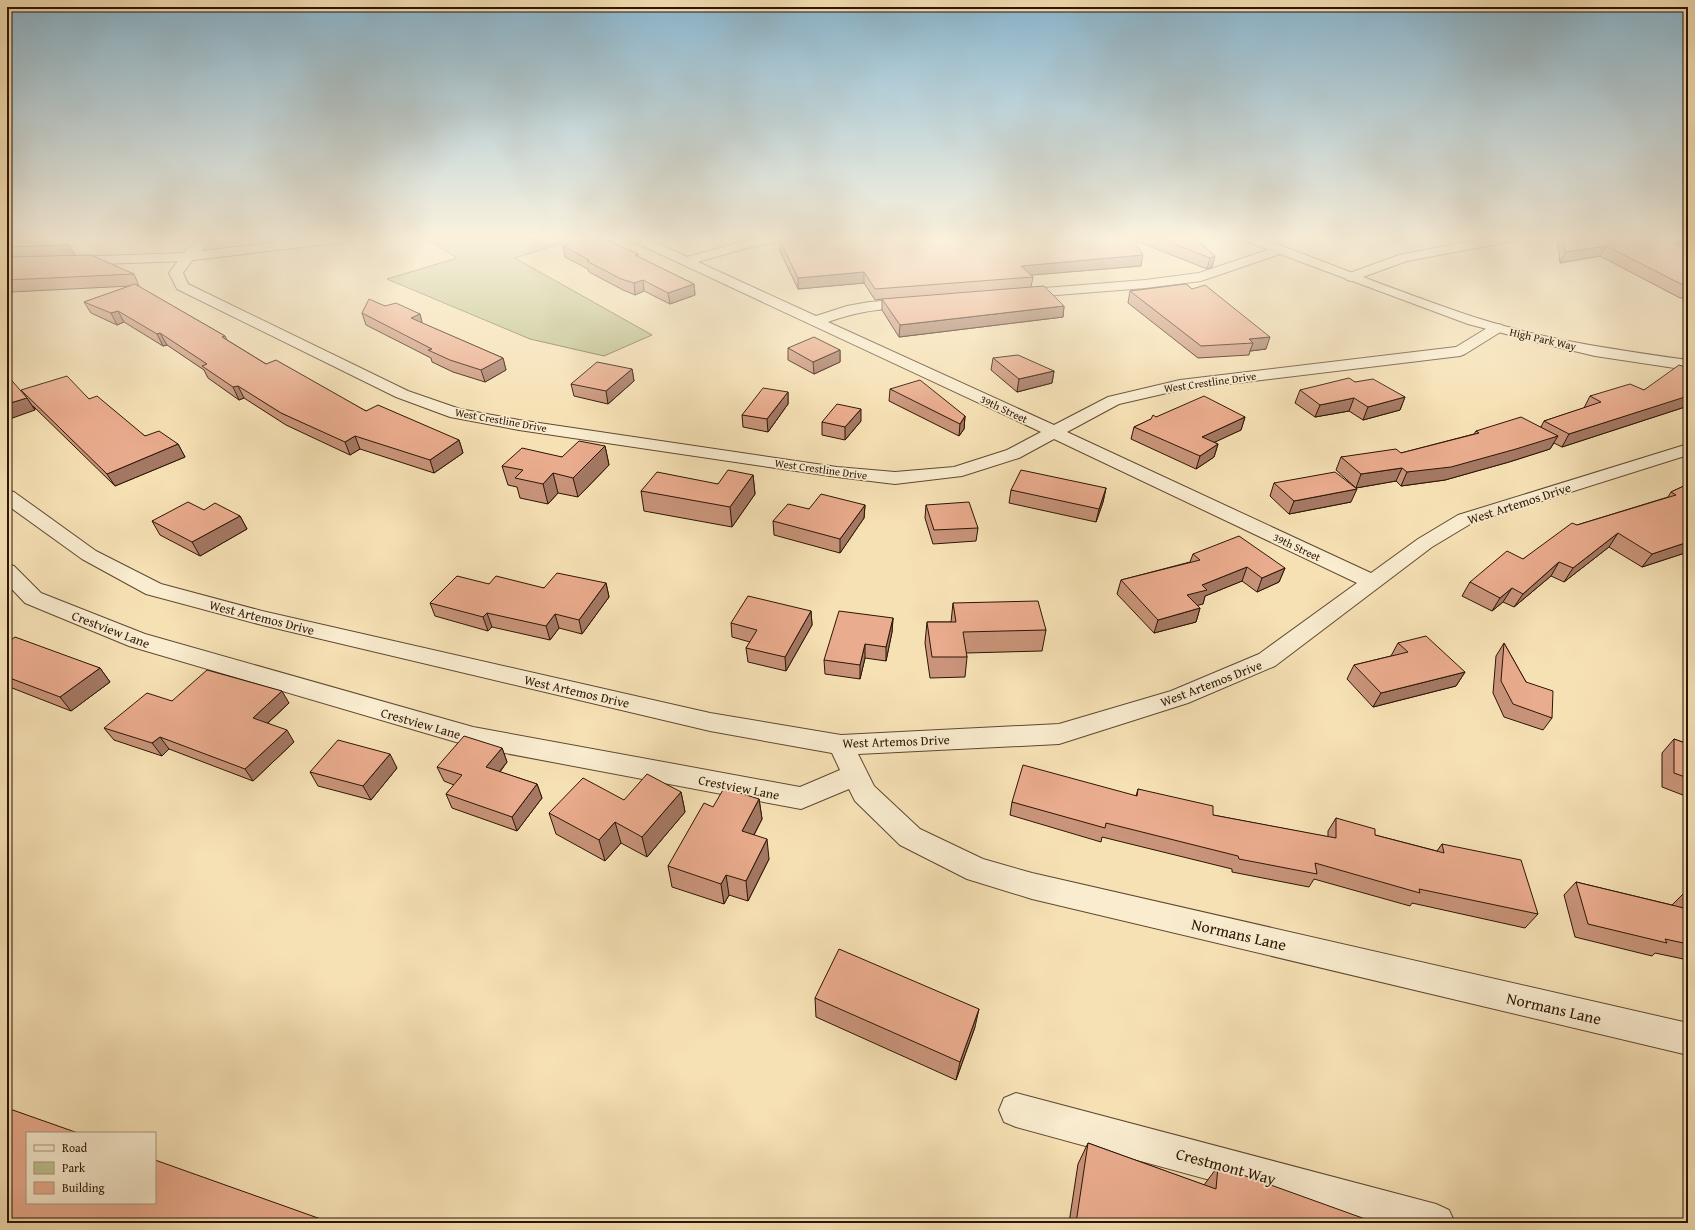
<svg xmlns="http://www.w3.org/2000/svg" width="1695" height="1230" font-family="'Gentium Book Plus',serif">
	<style>
		.green { fill: #bdc28d; stroke: #756c48 }
		.lines { fill: none; stroke-linecap: round; stroke-linejoin: round }
		.minor-casing { stroke: #5f4830; stroke-width: 2 }
		.tertiary-casing { stroke: #5f4830; stroke-width: 2 }
		.minor { fill: #f9eccf; fill-rule: evenodd }
		.tertiary { fill: #f9eccf; fill-rule: evenodd }
		.wall { fill: #c9947a; stroke: #2d1504 }
		.shaded-wall { fill: #a47863; stroke: #2d1504 }
		.building { fill: #eaac8e; stroke: #2d1504 }
		.labels { text-anchor: middle; stroke-width: 3.5; stroke-linejoin: round; paint-order: stroke }
		.far-street-label { font-size: 11px; fill: #2d1504; stroke: #f9eccf }
		.street-label { font-size: 13px; fill: #2d1504; stroke: #f9eccf }
		.near-street-label { font-size: 16px; fill: #2d1504; stroke: #f9eccf }
	</style>
	<rect width="100%" height="100%" fill="#f6e1b5"/>
	<filter id="stains"><feTurbulence type="fractalNoise" baseFrequency=".005" numOctaves="4"/><feColorMatrix values="0 0 0 0 .2 0 0 0 0 .09 0 0 0 0 .02 0 0 0 .5 -.17"/></filter>
	<radialGradient id="worn" r=".72"><stop offset=".6" stop-color="#630" stop-opacity="0"/><stop offset="1" stop-color="#630" stop-opacity=".3"/></radialGradient>
	<polygon class="green" points="423,237 583,237 515,258 652,335 604,356 530,339 387,279 457,258"/>
	<g class="lines">
		<defs>
			<g id="minor">
				<path d="M203 237H219L196 255 183 273 188 284 408 391 460 409 519 420 837 467 895 472 954 467 1007 450 1041 432 630 240 628 237H645L687 257 760 237H788L786 240 747 248 698 262 816 316 847 306 869 302 911 299 916 300 918 303 916 306 911 307C879 309 859 311 828 322L1054 425 1108 397 1180 380 1456 347 1492 325 1497 324 1502 325 1504 328 1502 331 1465 354 1460 356 1180 390 1119 404 1067 432 1371 573 1418 539 1458 515 1688 444V455L1472 523 1432 547 1275 666 1188 703 1059 744 858 754 874 786 920 829 983 859 1032 873 1688 1023V1055L1032 899 967 879 900 845 855 801 849 789 801 809 473 747 129 646 25 603 7 584V564L14 566 41 593 145 634 473 727 800 787 840 770 832 753 710 731 262 625 146 594 82 559 7 505V490L14 492 96 551 161 584 262 611 710 713 841 735 1059 724 1171 691 1259 654 1357 583 1054 439 1019 458 962 476 895 484 837 477 519 430 450 417 396 397 177 289 169 273 187 249Z"/>
				<polygon points="1493,237 1520,237 1514,241 1407,261 1352,281 1347,280 1345,277 1347,274 1399,255"/>
				<polygon points="1279,246 1283,247 1285,250 1283,253 1201,281 1145,288 1019,298 1014,297 1012,294 1014,291 1019,290 1145,280 1199,273"/>
				<polygon points="1016,1093 1436,1204 1449,1210 1455,1223 1367,1223 1016,1127 1004,1122 999,1110 1004,1098"/>
			</g>
			<g id="tertiary">
				<polygon points="319,237 360,237 354,241 185,261 72,265 67,264 66,261 67,258 72,257 185,253"/>
				<path d="M1240 237H1258C1331 264 1404 294 1477 318 1546 340 1617 350 1688 360V370L1595 356 1536 342 1468 324 1242 240Z"/>
			</g>
		</defs>
		<use href="#minor" class="minor-casing"/>
		<use href="#tertiary" class="tertiary-casing"/>
		<use href="#minor" class="minor"/>
		<use href="#tertiary" class="tertiary"/>
	</g>
	<g class="wall">
		<polygon points="7,237 69,245 75,255 134,274 139,286 138,286 225,336 227,340 266,364 366,411 459,440 463,453 434,473 360,449 350,455 286,425 244,398 239,400 208,378 204,370 167,345 163,346 124,322 117,325 91,313 84,302 130,286 11,292 7,295"/>
		<polygon points="711,237 724,237 722,239"/>
		<polygon points="786,237 806,237 802,239 818,237 1193,237 1215,256 1212,267 1207,269 1134,240 1141,266 1031,275 1033,277 1031,287 1064,306 1063,317 899,337 882,310 882,299 875,300 864,283 798,289 780,251 780,241 786,240"/>
		<polygon points="1557,237 1688,237 1688,298 1680,298 1600,256 1560,263"/>
		<polygon points="563,246 638,254 638,257 694,284 695,295 670,304 644,291 635,295 623,290 589,272 588,269 565,257"/>
		<polygon points="1186,284 1266,349 1250,351 1249,355 1198,358 1128,303 1130,291"/>
		<polygon points="385,306 420,314 422,323 503,358 506,370 485,382 453,372 432,362 431,358 366,325 362,313"/>
		<polygon points="788,348 840,350 840,362 814,374 788,360"/>
		<polygon points="993,358 1054,371 1052,383 1017,392 991,370"/>
		<polygon points="1688,368 1688,406 1562,447 1554,443 1550,449 1509,462 1445,480 1401,486 1396,481 1356,488 1336,470 1341,457 1401,453 1474,434 1476,431 1541,427 1544,421 1584,408 1590,396 1644,390"/>
		<polygon points="632,369 634,381 608,404 574,396 571,384"/>
		<polygon points="1355,382 1405,397 1400,410 1363,420 1349,411 1315,417 1295,403 1300,390"/>
		<polygon points="890,389 965,416 964,429 959,436 889,401"/>
		<polygon points="22,391 89,399 145,436 178,444 185,457 115,486 33,406 35,410"/>
		<polygon points="788,392 788,404 768,432 743,427 742,415"/>
		<polygon points="1156,417 1245,417 1241,430 1214,442 1218,444 1214,457 1196,469 1131,439 1134,427"/>
		<polygon points="861,421 845,440 822,435 822,422"/>
		<polygon points="605,446 609,465 578,497 558,493 548,504 520,498 517,487 508,485 502,466 562,457"/>
		<polygon points="753,475 755,494 732,527 644,511 641,491 718,484"/>
		<polygon points="1274,483 1351,502 1289,514 1270,496"/>
		<polygon points="1688,484 1688,552 1642,567 1609,547 1564,582 1551,576 1514,607 1503,602 1492,611 1462,596 1470,582 1523,559 1577,525 1668,497 1671,492"/>
		<polygon points="1106,488 1103,502 1096,522 1009,503 1011,490"/>
		<polygon points="865,505 864,518 840,553 774,535 773,521 809,509"/>
		<polygon points="926,505 978,528 976,541 933,544 925,518"/>
		<polygon points="204,510 240,516 247,529 200,556 160,535 152,521"/>
		<polygon points="1193,554 1285,568 1279,582 1257,592 1242,581 1205,596 1203,604 1197,605 1200,608 1196,622 1154,633 1117,594 1121,580 1190,562"/>
		<polygon points="606,583 609,597 582,634 559,628 550,640 492,627 488,631 435,616 430,603 489,584 544,588"/>
		<polygon points="953,603 1046,630 1042,651 966,653 967,657 965,677 930,678 925,643 927,622 951,622"/>
		<polygon points="811,611 812,625 786,671 748,662 746,648 750,642 732,637 731,623"/>
		<polygon points="893,618 892,632 886,661 865,658 860,679 825,674 824,660"/>
		<polygon points="7,637 11,640 100,668 110,682 71,711 7,686"/>
		<polygon points="1398,643 1465,672 1456,686 1373,707 1347,679 1354,665 1391,656"/>
		<polygon points="1504,643 1526,682 1552,718 1543,730 1504,717 1493,693 1496,656"/>
		<polygon points="172,701 289,703 268,723 294,742 253,781 169,749 162,756 114,740 104,728"/>
		<polygon points="1674,739 1688,744 1688,797 1662,787 1662,753"/>
		<polygon points="502,748 507,762 500,772 537,784 542,798 517,831 452,808 446,794 454,785 444,781 437,767"/>
		<polygon points="397,768 371,800 318,786 310,772"/>
		<polygon points="1138,789 1213,815 1328,837 1328,831 1336,818 1375,835 1437,851 1442,844 1538,914 1525,928 1412,903 1410,906 1314,879 1309,887 1232,872 1232,869 1102,837 1101,842 1010,815 1012,802 1136,796"/>
		<polygon points="681,792 685,812 647,857 621,843 605,861 556,834 549,813 624,800"/>
		<polygon points="759,799 762,819 754,835 769,859 748,901 729,895 724,904 672,887 668,866 713,807"/>
		<polygon points="1576,882 1672,905 1683,894 1688,895 1688,960 1655,953 1652,956 1575,937 1564,895"/>
		<polygon points="815,998 975,1027 956,1080 816,1017"/>
		<polygon points="1088,1143 1204,1185 1218,1166 1368,1223 1069,1223 1078,1164"/>
	</g>
	<g class="shaded-wall">
		<polygon points="788,237 806,237 788,244"/>
		<polygon points="1688,241 1688,251 1673,243"/>
		<polygon points="1606,246 1600,256 1560,263 1565,252"/>
		<polygon points="1143,255 1141,266 1020,276 1021,266"/>
		<polygon points="1215,256 1212,267 1207,269 1210,258"/>
		<polygon points="864,272 864,283 798,289 798,278"/>
		<polygon points="643,280 644,291 635,295 634,283"/>
		<polygon points="7,284 11,292 7,295"/>
		<polygon points="694,284 695,295 670,304 668,293"/>
		<polygon points="1064,306 1063,317 899,337 900,325"/>
		<polygon points="118,311 124,322 117,325 111,313"/>
		<polygon points="420,314 423,326 411,318"/>
		<polygon points="160,333 167,345 163,346 157,334"/>
		<polygon points="1270,337 1266,349 1250,351 1253,343 1249,339"/>
		<polygon points="840,350 840,362 814,374 813,362"/>
		<polygon points="503,358 506,370 485,382 481,370"/>
		<polygon points="632,369 634,381 608,404 606,391"/>
		<polygon points="1054,371 1052,383 1017,392 1019,379"/>
		<polygon points="238,386 244,398 239,400 233,387"/>
		<polygon points="788,392 788,404 768,432 767,419"/>
		<polygon points="1688,395 1688,406 1562,447 1569,434"/>
		<polygon points="1405,397 1400,410 1363,420 1368,407"/>
		<polygon points="27,398 35,410 7,420 7,404"/>
		<polygon points="1354,398 1349,411 1315,417 1320,405"/>
		<polygon points="861,409 861,421 845,440 845,427"/>
		<polygon points="965,416 964,429 959,436 960,424"/>
		<polygon points="1245,417 1241,430 1198,450 1202,437"/>
		<polygon points="355,436 360,449 350,455 345,442"/>
		<polygon points="1558,436 1550,449 1509,462 1445,480 1401,486 1407,472"/>
		<polygon points="459,440 463,453 434,473 430,460"/>
		<polygon points="178,444 185,457 115,486 107,474"/>
		<polygon points="1218,444 1214,457 1196,469 1200,456"/>
		<polygon points="605,446 609,465 578,497 573,478"/>
		<polygon points="1402,468 1396,481 1356,488 1361,474"/>
		<polygon points="553,473 558,493 548,504 543,484"/>
		<polygon points="753,475 755,494 732,527 730,507"/>
		<polygon points="1106,488 1103,502 1096,522 1099,509"/>
		<polygon points="1357,489 1351,502 1289,514 1294,501"/>
		<polygon points="865,505 864,518 840,553 840,539"/>
		<polygon points="240,516 247,529 200,556 192,542"/>
		<polygon points="1618,533 1609,547 1564,582 1573,568"/>
		<polygon points="1688,542 1688,552 1642,567 1652,554"/>
		<polygon points="1559,562 1551,576 1514,607 1523,594"/>
		<polygon points="1247,567 1242,581 1205,596 1203,604 1183,609 1187,595 1202,585"/>
		<polygon points="1285,568 1279,582 1257,592 1262,578"/>
		<polygon points="606,583 609,597 582,634 579,620"/>
		<polygon points="1512,588 1503,602 1492,611 1500,598"/>
		<polygon points="1200,608 1196,622 1154,633 1158,620"/>
		<polygon points="811,611 812,625 786,671 785,657"/>
		<polygon points="487,613 492,627 488,631 483,617"/>
		<polygon points="555,614 559,628 550,640 546,626"/>
		<polygon points="893,618 892,632 886,661 886,647"/>
		<polygon points="865,644 865,658 860,679 860,665"/>
		<polygon points="100,668 110,682 71,711 60,697"/>
		<polygon points="1465,672 1456,686 1373,707 1381,693"/>
		<polygon points="282,691 289,703 260,730 253,718"/>
		<polygon points="287,730 294,742 253,781 245,769"/>
		<polygon points="160,737 169,749 162,756 152,743"/>
		<polygon points="502,748 507,762 492,781 486,767"/>
		<polygon points="390,754 397,768 371,800 363,786"/>
		<polygon points="537,784 542,798 517,831 512,817"/>
		<polygon points="681,792 685,812 647,857 642,837"/>
		<polygon points="759,799 762,819 745,852 742,831"/>
		<polygon points="615,822 621,843 605,861 599,840"/>
		<polygon points="767,839 769,859 748,901 746,881"/>
		<polygon points="726,875 729,895 724,904 721,884"/>
		<polygon points="979,1009 975,1027 956,1080 960,1062"/>
	</g>
	<g class="building">
		<polygon points="7,237 54,237 69,245 7,247"/>
		<polygon points="592,237 601,237 638,254 635,255 694,284 668,293 643,280 634,283 621,279 587,261 589,260 563,246"/>
		<polygon points="818,237 1132,237 1143,255 1021,266 1033,277 875,289 864,272 798,278 780,241"/>
		<polygon points="1157,237 1193,237 1215,256 1210,258"/>
		<polygon points="1563,237 1688,237 1688,241 1673,243 1688,250 1688,287 1687,287 1606,246 1565,252"/>
		<polygon points="91,255 134,274 7,280 7,257"/>
		<polygon points="135,284 225,336 222,337 266,364 276,360 366,411 378,405 459,440 430,460 355,436 345,442 281,413 238,386 233,387 202,366 207,364 160,333 157,334 118,311 111,313 84,302"/>
		<polygon points="1186,284 1192,289 1205,285 1270,337 1249,339 1253,343 1201,346 1130,291"/>
		<polygon points="1044,286 1064,306 900,325 882,299"/>
		<polygon points="369,299 385,306 396,303 420,314 411,318 503,358 481,370 450,360 428,350 432,349 362,313"/>
		<polygon points="814,337 840,350 813,362 788,348"/>
		<polygon points="1018,355 1054,371 1019,379 993,358"/>
		<polygon points="597,362 632,369 606,391 571,384"/>
		<polygon points="1679,365 1688,368 1688,396 1569,434 1544,421 1601,402 1590,396 1630,384 1644,390"/>
		<polygon points="7,375 27,398 7,404"/>
		<polygon points="67,376 89,399 97,396 145,436 159,431 178,444 107,474 21,390"/>
		<polygon points="1349,378 1355,382 1373,379 1405,397 1368,407 1354,398 1320,405 1300,390"/>
		<polygon points="920,380 965,416 960,424 890,389"/>
		<polygon points="763,388 788,392 767,419 742,415"/>
		<polygon points="1204,396 1245,417 1202,437 1218,444 1200,456 1134,427 1151,419 1153,415 1156,417"/>
		<polygon points="837,404 861,409 845,427 822,422"/>
		<polygon points="1521,417 1558,436 1516,449 1451,467 1407,472 1402,468 1361,474 1341,457 1396,449 1401,453 1479,433 1476,431"/>
		<polygon points="579,441 605,446 573,478 553,473 543,484 515,478 523,470 502,466 522,448 562,457"/>
		<polygon points="728,470 753,475 730,507 641,491 657,472 718,484"/>
		<polygon points="1021,470 1106,488 1099,509 1011,490"/>
		<polygon points="1335,472 1357,489 1294,501 1274,483"/>
		<polygon points="1688,484 1688,542 1652,554 1618,533 1573,568 1559,562 1523,594 1512,588 1500,598 1470,582 1507,551 1523,559 1572,523 1577,525 1676,495 1671,492"/>
		<polygon points="821,494 865,505 840,539 773,521 788,504 809,509"/>
		<polygon points="188,502 204,510 215,503 240,516 192,542 152,521"/>
		<polygon points="969,502 978,528 934,530 926,505"/>
		<polygon points="1239,536 1285,568 1262,578 1247,567 1202,585 1207,590 1187,595 1200,608 1158,620 1121,580 1200,560 1193,554"/>
		<polygon points="557,573 606,583 579,620 555,614 546,626 487,613 483,617 430,603 457,576 489,584 496,576 544,588"/>
		<polygon points="748,596 811,611 785,657 746,648 757,630 731,623"/>
		<polygon points="1038,601 1046,630 963,632 967,657 932,657 927,622 956,622 953,603"/>
		<polygon points="839,611 893,618 886,647 865,644 860,665 824,660"/>
		<polygon points="1426,636 1465,672 1381,693 1354,665 1408,652 1398,643"/>
		<polygon points="7,637 11,640 15,637 100,668 60,697 7,677"/>
		<polygon points="1504,643 1526,682 1553,691 1552,718 1513,704 1501,681"/>
		<polygon points="207,670 282,691 253,718 287,730 245,769 160,737 152,743 104,728 147,693 172,701"/>
		<polygon points="464,736 502,748 486,767 537,784 512,817 446,794 462,775 437,767"/>
		<polygon points="1674,739 1688,744 1688,778 1674,773"/>
		<polygon points="338,740 390,754 363,786 310,772"/>
		<polygon points="1023,765 1137,796 1138,789 1213,806 1213,815 1336,838 1336,818 1375,829 1375,835 1444,853 1442,844 1521,860 1538,914 1419,889 1420,893 1315,863 1317,874 1239,859 1238,856 1106,823 1105,828 1012,802"/>
		<polygon points="647,774 681,792 642,837 615,822 599,840 549,813 583,778 624,800"/>
		<polygon points="724,788 759,799 742,831 767,839 746,881 726,875 721,884 668,866 704,803 713,807"/>
		<polygon points="1576,882 1688,909 1688,944 1665,939 1667,943 1588,924"/>
		<polygon points="1683,894 1688,895 1688,904"/>
		<polygon points="839,949 979,1009 960,1062 815,998"/>
		<polygon points="7,1108 78,1133 27,1133 27,1203 155,1203 155,1160 332,1223 10,1223 7,1222"/>
		<polygon points="1088,1143 1216,1189 1218,1166 1368,1220 1368,1223 1076,1223"/>
	</g>
	<linearGradient id="sky" x2="0" y2="1"><stop stop-color="#8ab8d2"/><stop offset="0.58" stop-color="#fbf2de"/><stop offset="1" stop-color="#fbf2de" stop-opacity="0"/></linearGradient>
	<rect width="1695" height="410" fill="url(#sky)"/>
	<g class="labels">
		<g class="far-street-label">
			<text transform="translate(1543 339) rotate(13)" y="4">High Park Way</text>
			<text transform="translate(1210 382) rotate(-8)" y="4">West Crestline Drive</text>
			<text transform="translate(1004 409) rotate(25)" y="4">39th Street</text>
			<text transform="translate(501 420) rotate(10)" y="4">West Crestline Drive</text>
			<text transform="translate(821 469) rotate(8)" y="4">West Crestline Drive</text>
			<text transform="translate(1297 547) rotate(25)" y="4">39th Street</text>
		</g>
		<g class="street-label">
			<text transform="translate(1519 503) rotate(-18)" y="5">West Artemos Drive</text>
			<text transform="translate(262 617) rotate(14)" y="5">West Artemos Drive</text>
			<text transform="translate(111 629) rotate(21)" y="5">Crestview Lane</text>
			<text transform="translate(1211 683) rotate(-21)" y="5">West Artemos Drive</text>
			<text transform="translate(577 691) rotate(13)" y="5">West Artemos Drive</text>
			<text transform="translate(421 723) rotate(16)" y="5">Crestview Lane</text>
			<text transform="translate(896 741) rotate(-2)" y="5">West Artemos Drive</text>
			<text transform="translate(739 787) rotate(11)" y="5">Crestview Lane</text>
		</g>
		<g class="near-street-label">
			<text transform="translate(1239 934) rotate(13)" y="6">Normans Lane</text>
			<text transform="translate(1554 1008) rotate(13)" y="6">Normans Lane</text>
			<text transform="translate(1226 1166) rotate(15)" y="6">Crestmont Way</text>
		</g>
	</g>
	<rect width="1695" height="1230" fill="none" stroke="#f6e1b5" stroke-width="24"/>
	<rect x="8" y="8" width="1679" height="1214" fill="none" stroke="#2d1504" stroke-width="2"/>
	<rect x="12" y="12" width="1671" height="1206" fill="none" stroke="#2d1504"/>
	<rect x="26" y="1132" width="130" height="72" fill="#f9eccf" stroke="#a7967e"/>
	<rect x="34" y="1145" width="20" height="6" fill="#f9eccf" stroke="#a7967e"/>
	<text x="62" y="1152" font-size="12" fill="#2d1504">Road</text>
	<rect x="34" y="1162" width="20" height="12" fill="#bdc28d" stroke="#a7967e"/>
	<text x="62" y="1172" font-size="12" fill="#2d1504">Park</text>
	<rect x="34" y="1182" width="20" height="12" fill="#eaac8e" stroke="#a7967e"/>
	<text x="62" y="1192" font-size="12" fill="#2d1504">Building</text>
	<rect width="100%" height="100%" filter="url(#stains)"/>
	<rect width="100%" height="100%" fill="url(#worn)"/>
</svg>
